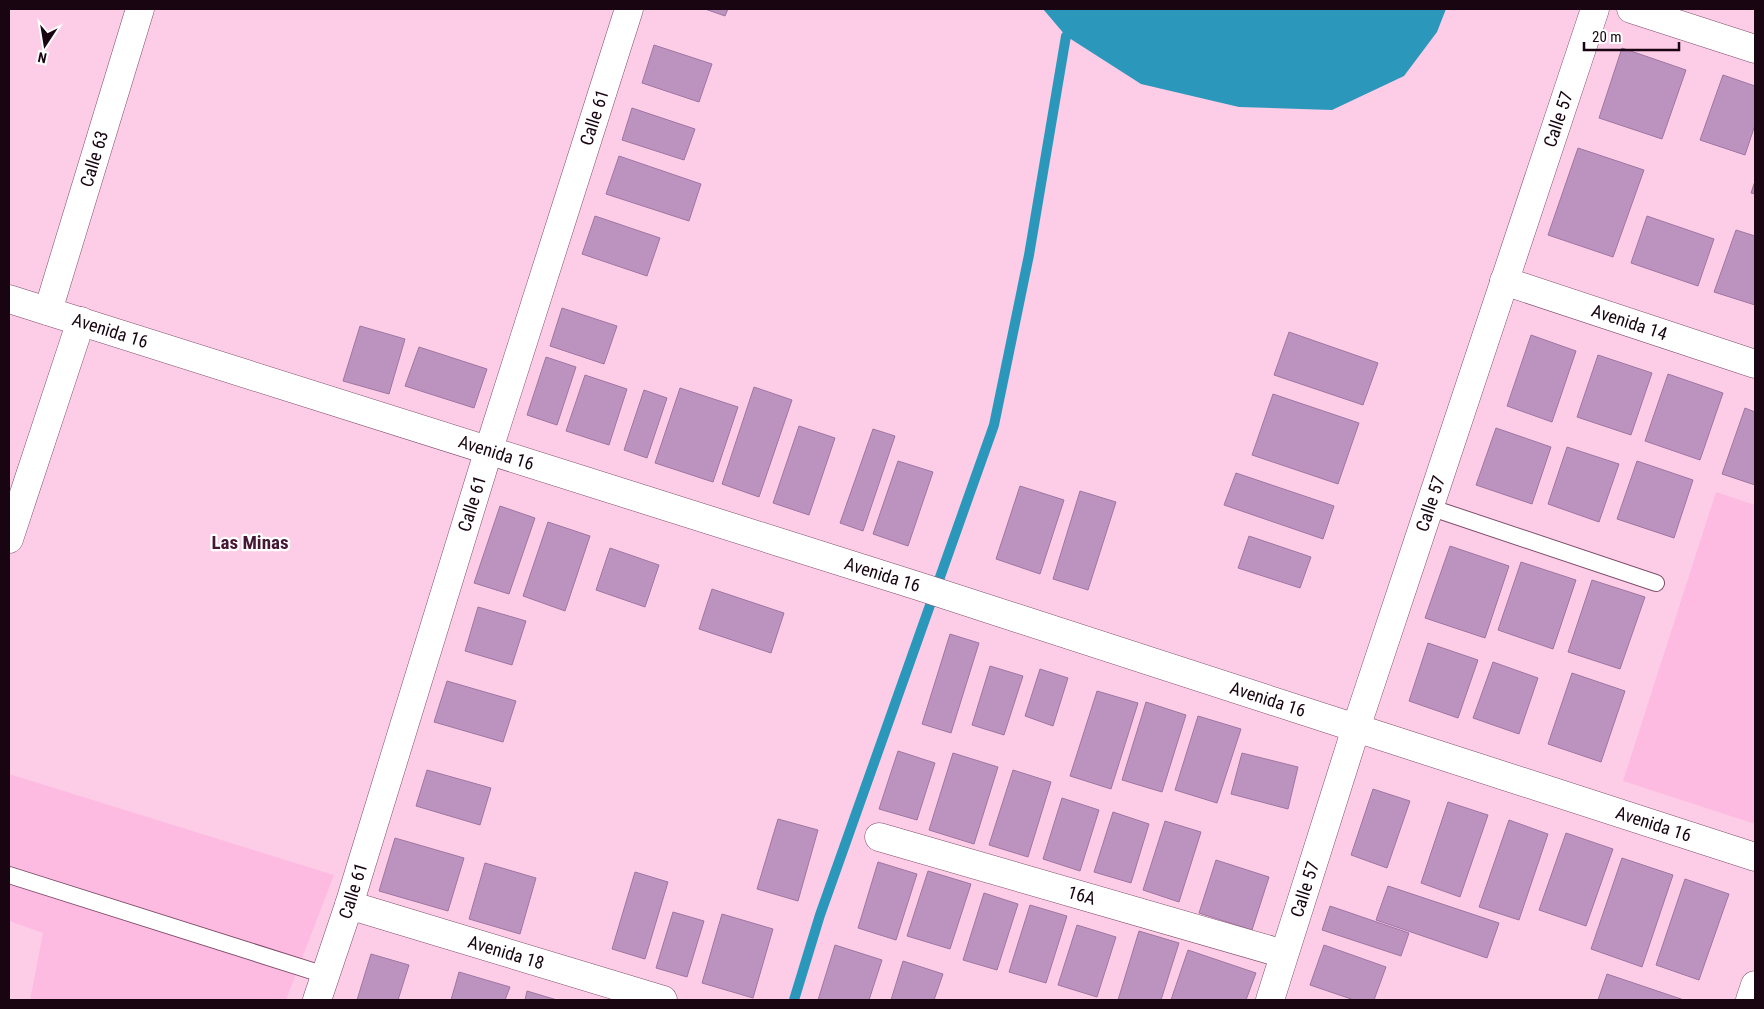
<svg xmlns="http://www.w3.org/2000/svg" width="1764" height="1009" font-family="'Roboto Condensed',sans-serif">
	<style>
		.built { fill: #febbe1 }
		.water { fill: #2b98bb }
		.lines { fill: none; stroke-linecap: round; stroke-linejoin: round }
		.stream { stroke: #2b98bb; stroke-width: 10 }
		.building { fill: #bc92bf; stroke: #9f76a2 }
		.service-casing { stroke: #7f4c6a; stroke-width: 18 }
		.minor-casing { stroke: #7f4c6a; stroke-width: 29 }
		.tertiary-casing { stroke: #7f4c6a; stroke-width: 29 }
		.service { stroke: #fff; stroke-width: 16 }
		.minor { stroke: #fff; stroke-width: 28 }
		.tertiary { stroke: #fff; stroke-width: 28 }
		.labels { text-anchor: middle; stroke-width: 4.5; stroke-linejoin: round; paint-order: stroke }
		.street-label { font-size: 18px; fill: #180511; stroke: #fefefe }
		.neighbourhood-label { font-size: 19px; font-weight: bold; fill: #451734; stroke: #fefefe }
	</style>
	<rect width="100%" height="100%" fill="#fdcde7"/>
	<g class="built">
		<polygon points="1716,492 1755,505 1755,824 1623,781"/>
		<polygon points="9,774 334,875 286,1000 30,1000 43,933 9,921"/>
	</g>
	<polygon class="water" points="1043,9 1446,9 1437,32 1404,76 1332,110 1239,107 1141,84 1066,36"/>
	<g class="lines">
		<polyline class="stream" points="794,1000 820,915 994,425 1029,255 1066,36"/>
	</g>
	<g class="building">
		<polygon points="705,9 728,9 725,16"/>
		<polygon points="654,45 712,64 699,102 642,83"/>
		<polygon points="1622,48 1686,70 1662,139 1599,118"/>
		<polygon points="1723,75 1755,86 1755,125 1745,155 1700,140"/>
		<polygon points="632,108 695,129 684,160 622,140"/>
		<polygon points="1578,148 1644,170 1613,257 1548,235"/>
		<polygon points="619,156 701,184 689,221 606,194"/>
		<polygon points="1755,181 1755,194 1751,193"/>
		<polygon points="595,216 660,238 647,276 582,254"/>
		<polygon points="1647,216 1714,239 1698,286 1631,263"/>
		<polygon points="1736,230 1755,236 1755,305 1714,292"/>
		<polygon points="562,308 617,326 604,364 550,346"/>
		<polygon points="360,326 405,339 389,394 343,381"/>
		<polygon points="1289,332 1378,363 1363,405 1274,375"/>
		<polygon points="1531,335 1576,351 1552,422 1507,406"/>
		<polygon points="419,347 487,369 474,408 405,386"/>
		<polygon points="1598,355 1652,373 1631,435 1577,417"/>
		<polygon points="546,357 576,367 557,425 527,415"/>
		<polygon points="1668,374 1723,393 1700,460 1645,441"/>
		<polygon points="585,375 627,389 609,445 566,431"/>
		<polygon points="754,387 792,400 759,497 722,484"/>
		<polygon points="680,388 738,407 713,482 655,463"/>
		<polygon points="644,390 667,398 647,458 624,450"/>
		<polygon points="1273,394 1359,423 1338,484 1252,455"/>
		<polygon points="1745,408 1755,412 1755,485 1722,474"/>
		<polygon points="799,426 835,438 809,515 773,503"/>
		<polygon points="1496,428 1551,447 1532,504 1476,485"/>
		<polygon points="873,429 895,436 863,531 840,523"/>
		<polygon points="1567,447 1619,464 1599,522 1548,504"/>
		<polygon points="898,461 933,472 908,546 873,534"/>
		<polygon points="1637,461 1693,480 1674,538 1617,519"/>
		<polygon points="1236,473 1334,506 1323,539 1224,505"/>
		<polygon points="1020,486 1064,500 1040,574 996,559"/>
		<polygon points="1080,491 1116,502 1088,590 1053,579"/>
		<polygon points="500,506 535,518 509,594 474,583"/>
		<polygon points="548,522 590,536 565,611 523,596"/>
		<polygon points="1249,536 1311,557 1300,588 1238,568"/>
		<polygon points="1450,546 1509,566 1485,638 1425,618"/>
		<polygon points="610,548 659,565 645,607 596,590"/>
		<polygon points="1521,562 1576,580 1553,649 1498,630"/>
		<polygon points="1592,580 1645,597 1620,669 1568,652"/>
		<polygon points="712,589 784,613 771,653 699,629"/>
		<polygon points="478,607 526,621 512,665 465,651"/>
		<polygon points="950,634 979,643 951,733 922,724"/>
		<polygon points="1428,643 1478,660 1458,718 1409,701"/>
		<polygon points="1493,662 1538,678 1519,734 1473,718"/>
		<polygon points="990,666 1023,676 1004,735 972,725"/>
		<polygon points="1040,669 1068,678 1053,726 1025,716"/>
		<polygon points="1572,673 1625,691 1601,762 1548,744"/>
		<polygon points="447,681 516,701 503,742 434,722"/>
		<polygon points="1097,691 1138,703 1111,789 1070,776"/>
		<polygon points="1146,702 1186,715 1162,792 1122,780"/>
		<polygon points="1198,716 1241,729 1217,803 1175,790"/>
		<polygon points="898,751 935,763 917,820 879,809"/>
		<polygon points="953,753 998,767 974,844 929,830"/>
		<polygon points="1242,753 1298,767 1288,809 1231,794"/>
		<polygon points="427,770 491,788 480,825 416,806"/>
		<polygon points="1013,770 1051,782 1028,857 989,845"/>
		<polygon points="1373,789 1410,801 1387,868 1351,855"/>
		<polygon points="1062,798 1099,810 1080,871 1043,859"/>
		<polygon points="1448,802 1488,815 1460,897 1421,883"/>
		<polygon points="1113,812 1149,824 1131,883 1094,872"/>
		<polygon points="778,819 818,830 798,901 757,889"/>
		<polygon points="1509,820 1548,834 1519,920 1479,907"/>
		<polygon points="1165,821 1201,832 1179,902 1143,890"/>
		<polygon points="1566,833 1613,849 1586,926 1539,910"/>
		<polygon points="395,838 464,858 448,911 379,891"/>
		<polygon points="1622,858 1673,875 1642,967 1591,949"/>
		<polygon points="1216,860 1269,877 1252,930 1199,913"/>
		<polygon points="878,862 917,874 896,940 858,928"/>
		<polygon points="485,863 536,878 520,934 469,919"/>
		<polygon points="928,871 971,884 950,949 907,936"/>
		<polygon points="635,872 668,882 645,959 612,949"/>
		<polygon points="1685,879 1729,894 1699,980 1656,965"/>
		<polygon points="1388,886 1499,923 1487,958 1376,920"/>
		<polygon points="984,893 1018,904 997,970 963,960"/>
		<polygon points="1030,905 1067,916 1046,983 1009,972"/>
		<polygon points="1330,906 1409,933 1401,956 1322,930"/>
		<polygon points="673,912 704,921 687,977 656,968"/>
		<polygon points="722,914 773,929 753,998 702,983"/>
		<polygon points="1077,925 1116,937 1097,997 1058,985"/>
		<polygon points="1139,931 1179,943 1161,1000 1118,1000"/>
		<polygon points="835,945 882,960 869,1000 818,1000"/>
		<polygon points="1324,945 1386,967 1374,1000 1354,1000 1310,985"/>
		<polygon points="1188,950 1256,973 1246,1000 1171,1000"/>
		<polygon points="371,954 409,965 398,1000 357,1000"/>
		<polygon points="903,961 943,974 934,1000 891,1000"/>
		<polygon points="459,972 510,987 505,1000 451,1000"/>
		<polygon points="1607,974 1684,1000 1598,1000"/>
		<polygon points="527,991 557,1000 525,1000"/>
	</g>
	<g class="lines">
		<defs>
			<g id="service">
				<polyline points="1429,507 1656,583"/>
				<polyline points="9,875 325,975"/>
			</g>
			<g id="minor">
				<polyline points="1631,9 1755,49"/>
				<path id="s1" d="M1504 281 1755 364"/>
				<path id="s2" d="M9 299 918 586 1356 728 1595 9"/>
				<path id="s3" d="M48 311 140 9"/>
				<polyline points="9,539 81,321"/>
				<path id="s4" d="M879 837 1284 954"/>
				<path id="s5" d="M349 905 663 1000"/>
				<path id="s6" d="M317 1000 349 905 489 449 629 9"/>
				<polyline points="1750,1000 1755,985"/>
			</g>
			<g id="tertiary">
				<path id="s7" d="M1270 1000 1356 728 1755 857"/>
			</g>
		</defs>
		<use href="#service" class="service-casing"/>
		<use href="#minor" class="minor-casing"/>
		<use href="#tertiary" class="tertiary-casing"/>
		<use href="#service" class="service"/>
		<use href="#minor" class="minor"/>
		<use href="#tertiary" class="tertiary"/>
	</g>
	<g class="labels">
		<g class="street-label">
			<text dy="6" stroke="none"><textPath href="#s6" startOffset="925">Calle 61</textPath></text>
			<text dy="6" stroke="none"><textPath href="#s2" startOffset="2055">Calle 57</textPath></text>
			<text dy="6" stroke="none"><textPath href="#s3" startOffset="159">Calle 63</textPath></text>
			<text dy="6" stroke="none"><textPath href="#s1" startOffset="132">Avenida 14</textPath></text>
			<text dy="6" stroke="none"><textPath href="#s2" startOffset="106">Avenida 16</textPath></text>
			<text dy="6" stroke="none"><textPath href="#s2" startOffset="511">Avenida 16</textPath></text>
			<text dy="6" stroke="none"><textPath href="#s6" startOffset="520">Calle 61</textPath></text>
			<text dy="6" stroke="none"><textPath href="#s2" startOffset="1650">Calle 57</textPath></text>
			<text dy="6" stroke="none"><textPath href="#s2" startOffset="916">Avenida 16</textPath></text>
			<text dy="6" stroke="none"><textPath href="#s2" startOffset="1321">Avenida 16</textPath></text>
			<text dy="6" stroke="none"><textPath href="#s7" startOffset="598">Avenida 16</textPath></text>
			<text dy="6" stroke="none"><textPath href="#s7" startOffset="116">Calle 57</textPath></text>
			<text dy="6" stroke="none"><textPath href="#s6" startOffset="115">Calle 61</textPath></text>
			<text dy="6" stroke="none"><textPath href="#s4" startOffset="211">16A</textPath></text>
			<text dy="6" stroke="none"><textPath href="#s5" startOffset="164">Avenida 18</textPath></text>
		</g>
		<g class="neighbourhood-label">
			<text x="250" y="549">Las Minas</text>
		</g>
	</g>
	<rect width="1764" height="1009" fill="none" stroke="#180511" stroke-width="20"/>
	<g transform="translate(45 45) rotate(192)" stroke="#fefefe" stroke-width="4" paint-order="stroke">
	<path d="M0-4L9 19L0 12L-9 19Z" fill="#180511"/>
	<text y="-8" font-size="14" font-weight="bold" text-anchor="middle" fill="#180511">N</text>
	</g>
	<path d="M1584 42v8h95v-8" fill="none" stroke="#180511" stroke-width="2.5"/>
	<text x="1592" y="42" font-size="15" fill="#180511" stroke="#fefefe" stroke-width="4" paint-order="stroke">20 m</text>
</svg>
